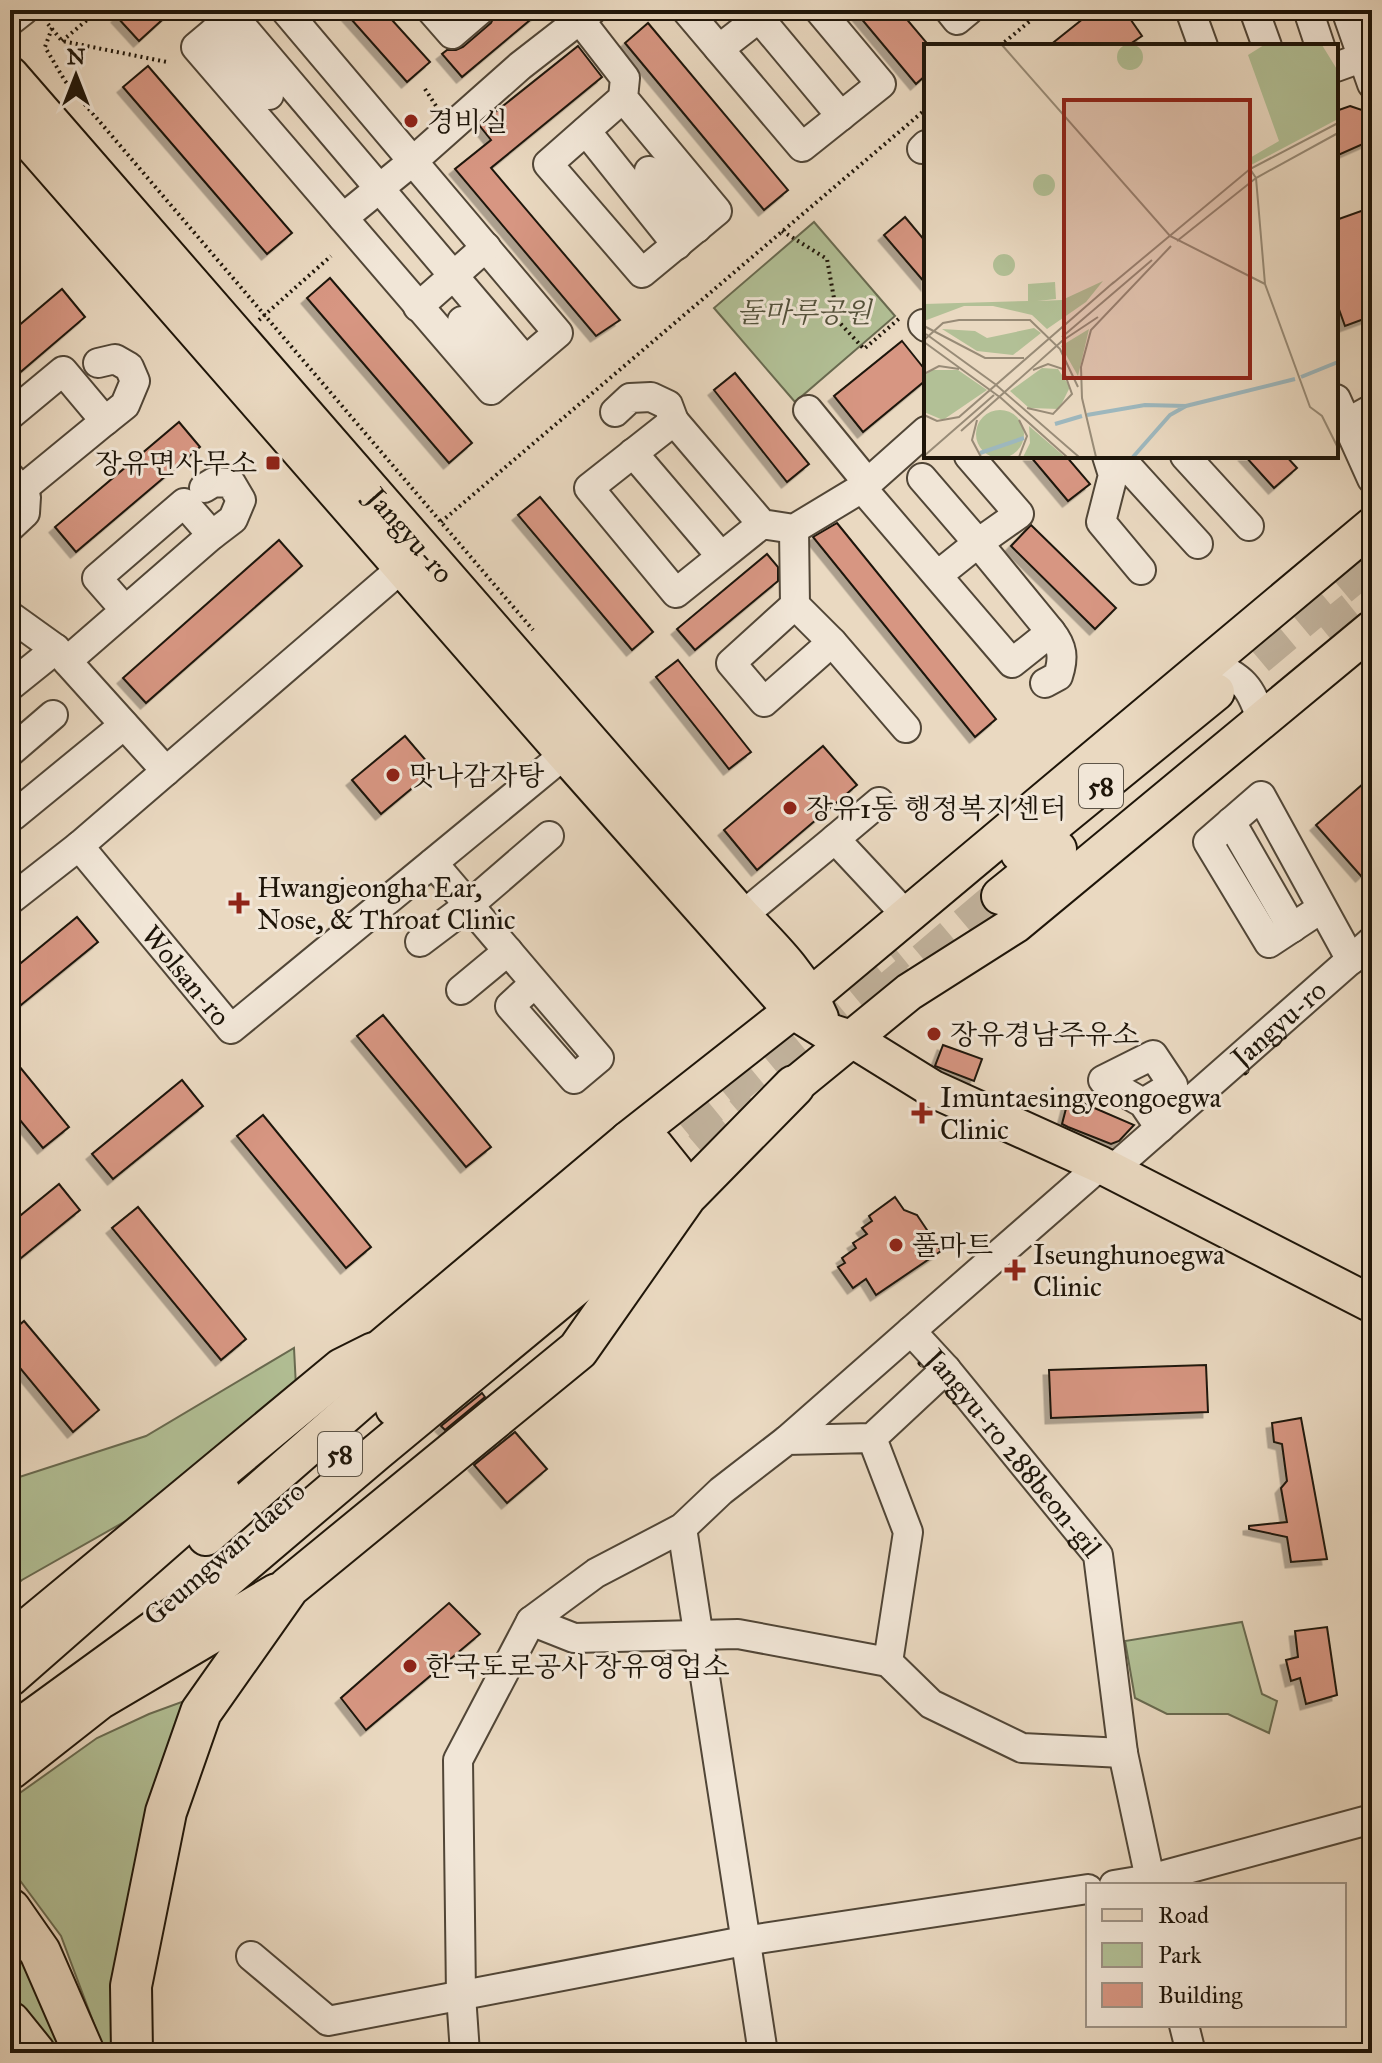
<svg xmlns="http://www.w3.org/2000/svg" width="1382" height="2063" font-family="'IM FELL Great Primer','Noto Serif KR',serif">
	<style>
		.green { fill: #b2c096; stroke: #686a50; stroke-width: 2 }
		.building { fill: #d79682; stroke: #1e1509; stroke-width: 2; filter: url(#shadow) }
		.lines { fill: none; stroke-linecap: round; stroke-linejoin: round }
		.major-tunnel { stroke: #c1b29c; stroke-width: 36; stroke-dasharray: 36 18; stroke-linecap: butt }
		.minor-casing { stroke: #514637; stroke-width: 32 }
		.major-casing { stroke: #1e1509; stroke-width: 40 }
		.highway-casing { stroke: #1e1509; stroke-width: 44 }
		.path { stroke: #1e1509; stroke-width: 4; stroke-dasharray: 2 4; stroke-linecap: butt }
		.minor { stroke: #f1e6d7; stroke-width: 28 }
		.major { stroke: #ead9c1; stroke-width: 36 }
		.highway { stroke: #ead9c1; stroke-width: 40 }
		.poi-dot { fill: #8f2418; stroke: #f1e6d7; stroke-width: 3 }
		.labels { text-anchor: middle; stroke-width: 6; stroke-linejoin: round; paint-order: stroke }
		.shield { fill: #f1e6d7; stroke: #5d5447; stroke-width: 2 }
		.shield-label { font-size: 26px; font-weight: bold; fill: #1e1509 }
		.poi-label { font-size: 28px; fill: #1e1509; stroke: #f1e6d7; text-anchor: start }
		.park-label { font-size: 28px; font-style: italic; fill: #52513a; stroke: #f1e6d7 }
		.street-label { font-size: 28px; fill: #1e1509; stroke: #f1e6d7 }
		.inset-river { fill: none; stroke: #9db7bd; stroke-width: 4 }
		.inset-road { fill: none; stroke: #988b77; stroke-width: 2 }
		.view { fill: #8f2418; fill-opacity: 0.15; stroke: #8f2418; stroke-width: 4 }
		.inset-edge { fill: none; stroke: #1e1509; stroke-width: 4 }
	</style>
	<defs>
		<filter id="shadow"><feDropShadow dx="-5.5" dy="5.5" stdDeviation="0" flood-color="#0004"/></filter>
	</defs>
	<rect width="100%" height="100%" fill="#ead9c1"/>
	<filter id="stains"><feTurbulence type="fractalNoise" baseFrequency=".0025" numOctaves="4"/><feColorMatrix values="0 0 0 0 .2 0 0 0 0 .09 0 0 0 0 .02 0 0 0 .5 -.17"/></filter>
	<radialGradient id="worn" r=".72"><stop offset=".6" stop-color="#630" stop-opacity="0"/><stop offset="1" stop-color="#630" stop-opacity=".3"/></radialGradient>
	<g class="green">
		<polygon points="814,222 895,316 795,402 714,308"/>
		<polygon points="294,1348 296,1387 161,1501 22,1580 10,1590 10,1480 146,1436"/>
		<polygon points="1242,1622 1262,1694 1277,1701 1269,1733 1228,1714 1167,1714 1135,1698 1125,1641"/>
		<polygon points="187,1700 115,2053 109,2053 103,2048 61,1936 10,1867 10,1800 97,1738 149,1714"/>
		<polygon points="10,1931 72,2053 53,2053 34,2021 10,1992"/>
	</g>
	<g class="building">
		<polygon points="125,10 173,10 139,41 117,17"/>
		<polygon points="343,10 383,10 430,62 407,82"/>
		<polygon points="497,10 542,10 462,77 442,54 447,50 456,50 463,47 491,23"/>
		<polygon points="854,10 899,10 926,42 926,75 916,84"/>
		<polygon points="1094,10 1124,10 1142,36 1127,46 1049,46"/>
		<polygon points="648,23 788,190 764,210 625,43"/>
		<polygon points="578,46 602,77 491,168 620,320 596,336 455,169 491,140 479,125"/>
		<polygon points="148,66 292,233 267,254 123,87"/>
		<polygon points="1350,106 1362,110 1372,140 1336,156 1336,111"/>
		<polygon points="1364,210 1372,232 1372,316 1345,326 1336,301 1336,220"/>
		<polygon points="905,217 926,242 926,284 884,235"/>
		<polygon points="330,278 472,443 449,463 307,298"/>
		<polygon points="62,289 85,317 10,381 10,333"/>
		<polygon points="902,341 926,371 926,380 863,432 834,396"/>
		<polygon points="735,373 809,464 787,482 714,390"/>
		<polygon points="179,422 200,447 76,552 55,527"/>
		<polygon points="1030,456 1066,456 1090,484 1068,501"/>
		<polygon points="1245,456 1286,456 1297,468 1274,488"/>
		<polygon points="540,497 653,632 632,650 518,515"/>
		<polygon points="837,523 996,719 975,737 813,537"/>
		<polygon points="1031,525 1116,608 1095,629 1011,546"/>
		<polygon points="279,540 302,566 146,703 123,678"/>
		<polygon points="767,554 778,567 778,581 695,650 677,629"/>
		<polygon points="678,660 751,752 729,769 656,677"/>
		<polygon points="405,736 434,770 381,814 352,780"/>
		<polygon points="823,746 857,785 757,870 724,830"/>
		<polygon points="1372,776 1372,866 1361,876 1316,825"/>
		<polygon points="77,917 98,942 10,1014 10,972"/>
		<polygon points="383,1015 491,1147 466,1167 357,1036"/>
		<polygon points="943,1045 982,1059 974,1081 935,1066"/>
		<polygon points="10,1055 69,1127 43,1148 10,1108"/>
		<polygon points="182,1080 203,1106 113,1179 92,1154"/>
		<polygon points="1069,1097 1134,1125 1119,1141 1111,1144 1068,1127 1062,1124"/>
		<polygon points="263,1115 371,1247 346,1268 237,1136"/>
		<polygon points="59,1184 80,1210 10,1267 10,1224"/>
		<polygon points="895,1197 904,1210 917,1215 941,1251 876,1295 866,1279 853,1288 838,1267 845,1263 842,1258 856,1248 853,1243 867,1234 862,1228 872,1221 869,1216"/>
		<polygon points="138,1207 246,1339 221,1360 112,1228"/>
		<polygon points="24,1321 99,1410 73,1432 10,1356 10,1333"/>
		<polygon points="1206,1365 1208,1412 1051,1418 1049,1370"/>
		<polygon points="482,1393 485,1397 445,1430 441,1426"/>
		<polygon points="1301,1418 1327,1559 1291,1562 1287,1537 1249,1529 1249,1526 1287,1522 1281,1488 1287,1481 1282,1444 1274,1442 1272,1423"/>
		<polygon points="515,1432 547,1469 507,1503 474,1465"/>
		<polygon points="449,1603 480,1634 366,1730 341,1698"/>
		<polygon points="1327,1627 1337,1695 1306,1704 1300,1678 1291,1681 1286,1660 1298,1657 1295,1631"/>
	</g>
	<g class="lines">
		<g class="major-tunnel">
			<polyline points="1325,632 1372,594"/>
			<polyline points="1216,692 1372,561"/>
			<polyline points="883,995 1000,896"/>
			<polyline points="642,1163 898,952"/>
			<polyline points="659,1185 755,1103"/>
		</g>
		<defs>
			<g id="minor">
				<polyline points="240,10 196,47 491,390 558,333 285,10"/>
				<polyline points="431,10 452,34 480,10"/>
				<polyline points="686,10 802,147 881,84 819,10"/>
				<polyline points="949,10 957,20 969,10"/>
				<polyline points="1190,10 1203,46"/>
				<polyline points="1254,10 1267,46"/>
				<polyline points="1308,10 1320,46"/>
				<polyline points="1346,10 1372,84"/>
				<polyline points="233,16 525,360"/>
				<polyline points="760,19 841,116"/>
				<polyline points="580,20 625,78 623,98 717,211 642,273 548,164 623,98"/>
				<polyline points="10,21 24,10"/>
				<polyline points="215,31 269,95"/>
				<polyline points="719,49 769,10"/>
				<polyline points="1336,67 1372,54"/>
				<polyline points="586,131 677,245"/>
				<polyline points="922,149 926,145"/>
				<polyline points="649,171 697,228"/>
				<polyline points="343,218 413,161 520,66 592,10"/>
				<polyline points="418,307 486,247"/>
				<polyline points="462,321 508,374"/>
				<polyline points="923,324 926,327"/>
				<polyline points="98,363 115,359 129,367 135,381 125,405 105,421"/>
				<polyline points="1336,399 1372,479"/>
				<polyline points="808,410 867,482"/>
				<polyline points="615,412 630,398 651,397 668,405 674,421"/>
				<polyline points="10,415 63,371 105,421 21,490"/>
				<polyline points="1345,424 1372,409"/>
				<polyline points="926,431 862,488 1012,663 1051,632 978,543 938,575"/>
				<polyline points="633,453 720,555"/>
				<polyline points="1107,456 1113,475 1101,522 1141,570"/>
				<polyline points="1118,456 1198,544"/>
				<polyline points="1185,456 1249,526"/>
				<polyline points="10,477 26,497 25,513 10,527"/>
				<polyline points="922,478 978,543 1019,514 969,456"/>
				<polyline points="204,488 214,482 231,483 241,500 233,519 212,535"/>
				<polyline points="762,524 676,593 589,488 674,421 762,524 794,529 862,488"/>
				<polyline points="794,529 795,605 832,642 906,728"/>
				<polyline points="795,605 731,663 764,702 832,642"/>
				<polyline points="10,616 56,649 166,771"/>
				<polyline points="67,661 212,535 184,503 97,578 125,610"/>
				<path d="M1209 662C1244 680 1250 684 1262 722"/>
				<path d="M1045 683 1058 676C1064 658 1063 647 1051 632"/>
				<polyline points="10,686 56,649"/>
				<polyline points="10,752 53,715"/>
				<polyline points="13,816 124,725"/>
				<polyline points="1231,822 1292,928"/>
				<polyline points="835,839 879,802"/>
				<path id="s1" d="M79 846 231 1029 565 754"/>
				<polyline points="433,863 599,1058 574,1079 510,1006 535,983"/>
				<polyline points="10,900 79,846 418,554"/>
				<polyline points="1322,908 1269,943 1208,842 1261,796 1351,960"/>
				<polyline points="742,916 835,839 907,916"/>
				<polyline points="420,942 469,905 549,836"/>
				<polyline points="461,990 508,951"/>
				<polyline points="1143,1103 1173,1085 1153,1055 1103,1080 1143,1103 1160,1128"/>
				<path id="s2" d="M1101 1165 911 1331 946 1369 1098 1555 1123 1753 1150 1879 1114 1885"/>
				<path id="s3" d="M1112 1170 1372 941"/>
				<polyline points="872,1438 908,1532 888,1662 738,1634 574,1638 531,1621 596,1573 682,1528 721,1491 787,1440 872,1438 946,1369"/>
				<polyline points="787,1440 911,1331"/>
				<polyline points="682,1528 763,2053"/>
				<polyline points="888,1662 931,1704 1022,1748 1123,1753"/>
				<polyline points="1151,1885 1150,1879 1372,1819"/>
				<polyline points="251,1956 328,2021 744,1941 1088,1889"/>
				<polyline points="1184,2025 1191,2053"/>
				<polyline points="465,2053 461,1995 458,1760 531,1621"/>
			</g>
			<g id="major">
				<path id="s4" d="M10 75 742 916C773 948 803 977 820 1018"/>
				<polyline points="10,119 565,754 792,1010 826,1031 854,1040 933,1089 1101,1165 1372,1304"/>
				<polyline points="1019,853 1216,692"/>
				<polyline points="1000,896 1058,849"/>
				<polyline points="794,1086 909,992 1016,924 1372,629"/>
				<polyline points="351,1373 628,1140 811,996 1372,526"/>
				<polyline points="394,1408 659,1185"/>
				<polyline points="206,1537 384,1381 642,1163"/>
				<polyline points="10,1678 222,1492"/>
				<polyline points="22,1725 158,1626 218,1587 377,1452 686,1196 675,1171 655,1146 628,1140"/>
			</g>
			<g id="highway">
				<polyline points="10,1644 342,1369 374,1353"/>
				<polyline points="10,1769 99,1699 277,1594"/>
				<polyline points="10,1909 40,1952 84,2053"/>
				<polyline points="10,2022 35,2053"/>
				<polyline points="132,2053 131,1986 166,1812 201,1712 289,1587 578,1350 686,1196 794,1086"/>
			</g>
		</defs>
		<use href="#minor" class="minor-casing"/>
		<use href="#major" class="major-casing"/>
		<use href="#highway" class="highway-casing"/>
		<g class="path">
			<polyline points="48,24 62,41 167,62"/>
			<polyline points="52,28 45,47 65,81 533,630"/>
			<polyline points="62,41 99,10"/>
			<polyline points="1000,46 1043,10"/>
			<polyline points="425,89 438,109"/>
			<polyline points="782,231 827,259 838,321 864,349 901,317"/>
			<polyline points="259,320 331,256"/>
			<polyline points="441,522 926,109"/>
		</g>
		<use href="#minor" class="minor"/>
		<use href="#major" class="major"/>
		<use href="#highway" class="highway"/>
	</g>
	<g class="poi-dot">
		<circle cx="411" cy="121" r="8"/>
		<rect x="265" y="455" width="16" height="16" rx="4"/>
		<circle cx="393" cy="775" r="8"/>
		<circle cx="790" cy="808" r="8"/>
		<path d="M235 891h8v8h8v8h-8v8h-8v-8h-8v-8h8z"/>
		<circle cx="934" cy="1034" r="8"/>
		<path d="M918 1101h8v8h8v8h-8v8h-8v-8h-8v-8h8z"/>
		<circle cx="896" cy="1245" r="8"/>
		<path d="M1011 1258h8v8h8v8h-8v8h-8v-8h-8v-8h8z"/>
		<circle cx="410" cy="1666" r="8"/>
	</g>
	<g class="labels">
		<g class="shield">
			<rect x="1079" y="764" width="44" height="44" rx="6"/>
			<rect x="318" y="1432" width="44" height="44" rx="6"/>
		</g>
		<g class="shield-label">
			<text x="1101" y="795">58</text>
			<text x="340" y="1463">58</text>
		</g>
		<g class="poi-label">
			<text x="427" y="131">경비실</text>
			<text x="257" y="473" text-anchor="end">장유면사무소</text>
			<text x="409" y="785">맛나감자탕</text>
			<text x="806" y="818">장유1동 행정복지센터</text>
			<text x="257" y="897">Hwangjeongha Ear,<tspan x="257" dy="32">Nose, &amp; Throat Clinic</tspan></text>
			<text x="950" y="1044">장유경남주유소</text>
			<text x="940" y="1107">Imuntaesingyeongoegwa<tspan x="940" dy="32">Clinic</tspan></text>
			<text x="912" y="1255">풀마트</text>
			<text x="1033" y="1264">Iseunghunoegwa<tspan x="1033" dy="32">Clinic</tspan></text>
			<text x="426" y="1676">한국도로공사 장유영업소</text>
		</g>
		<g class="park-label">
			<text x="804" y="322">돌마루공원</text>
		</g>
		<g class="street-label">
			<text dy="10" stroke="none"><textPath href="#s4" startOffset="610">Jangyu-ro</textPath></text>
			<text dy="10" stroke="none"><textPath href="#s1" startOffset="168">Wolsan-ro</textPath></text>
			<text dy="10" stroke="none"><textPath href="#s3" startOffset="222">Jangyu-ro</textPath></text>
			<text dy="10" stroke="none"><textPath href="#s2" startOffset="412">Jangyu-ro 288beon-gil</textPath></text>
			<text transform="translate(224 1553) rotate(-41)" y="10">Geumgwan-daero</text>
		</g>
	</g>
	<g transform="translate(924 44)">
		<rect width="414" height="414" fill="#ead9c1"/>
		<path d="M193 13a13 13 0 1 1 26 0a13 13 0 1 1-26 0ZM340 1H398L414 27V75L327 121 324 115 355 97 324 11ZM109 141a11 11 0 1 1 22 0a11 11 0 1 1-22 0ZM69 221a11 11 0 1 1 22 0a11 11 0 1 1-22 0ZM179 237 162 258 123 285 108 271 69 262H40L0 277V260L104 257V240L131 238 132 255 113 257 138 256ZM110 284 117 289 89 311 53 307 18 285 51 287 63 294ZM165 285 154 332 137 302ZM118 324 134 325 146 343 135 365 105 364 86 347ZM8 326H34L63 346 19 376 0 368V332ZM52 390a24 24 0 1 1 48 0a24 24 0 1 1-48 0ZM105 382 141 413H99L106 399Z" fill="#b2c096"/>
		<path class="inset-river" d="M377 333 414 318M163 371 221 361 262 362M131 380 158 372M56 409 100 394M209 413 246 371 262 362 371 335"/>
		<path class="inset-road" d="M78 1 246 192 341 240M326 125 332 134 341 240 386 363 398 372 414 404M253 197 332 134 414 89M188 240 326 125 414 79M0 282 61 314H100M2 290 71 340 155 413M138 293 228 216M0 296 19 279 35 276H106L136 305 154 343M0 298 77 354 143 413M0 330 15 322 35 325M103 364 129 370 148 350 139 325 124 320 109 326M0 371 13 377 35 373 190 238M53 376 48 396 57 413M37 387 138 297 174 273M0 412 70 351M95 413 103 392 95 376M172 413 158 354 157 323 167 286 247 202"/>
		<path class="view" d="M140 56H326V334H140Z"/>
		<rect width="414" height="414" class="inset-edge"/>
	</g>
	<rect width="1382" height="2063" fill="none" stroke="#ead9c1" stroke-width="40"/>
	<rect x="12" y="12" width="1358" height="2039" fill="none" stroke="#1e1509" stroke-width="4"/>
	<rect x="20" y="20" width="1342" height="2023" fill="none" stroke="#1e1509" stroke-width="2"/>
	<rect x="1086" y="1883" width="260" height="144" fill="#f1e6d7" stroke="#9d9285" stroke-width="2"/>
	<rect x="1102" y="1909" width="40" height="12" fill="#ead9c1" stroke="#9d9285" stroke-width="2"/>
	<text x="1158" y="1923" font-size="24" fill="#1e1509">Road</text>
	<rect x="1102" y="1943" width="40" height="24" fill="#b2c096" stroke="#9d9285" stroke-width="2"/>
	<text x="1158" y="1963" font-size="24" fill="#1e1509">Park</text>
	<rect x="1102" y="1983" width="40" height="24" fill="#d79682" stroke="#9d9285" stroke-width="2"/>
	<text x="1158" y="2003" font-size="24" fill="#1e1509">Building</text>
	<g transform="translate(76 76)" stroke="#f1e6d7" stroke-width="6" paint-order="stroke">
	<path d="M0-6L14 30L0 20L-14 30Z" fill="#1e1509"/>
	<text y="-12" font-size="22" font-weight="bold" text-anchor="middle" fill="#1e1509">N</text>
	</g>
	<rect width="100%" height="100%" filter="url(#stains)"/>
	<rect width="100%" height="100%" fill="url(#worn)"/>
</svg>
